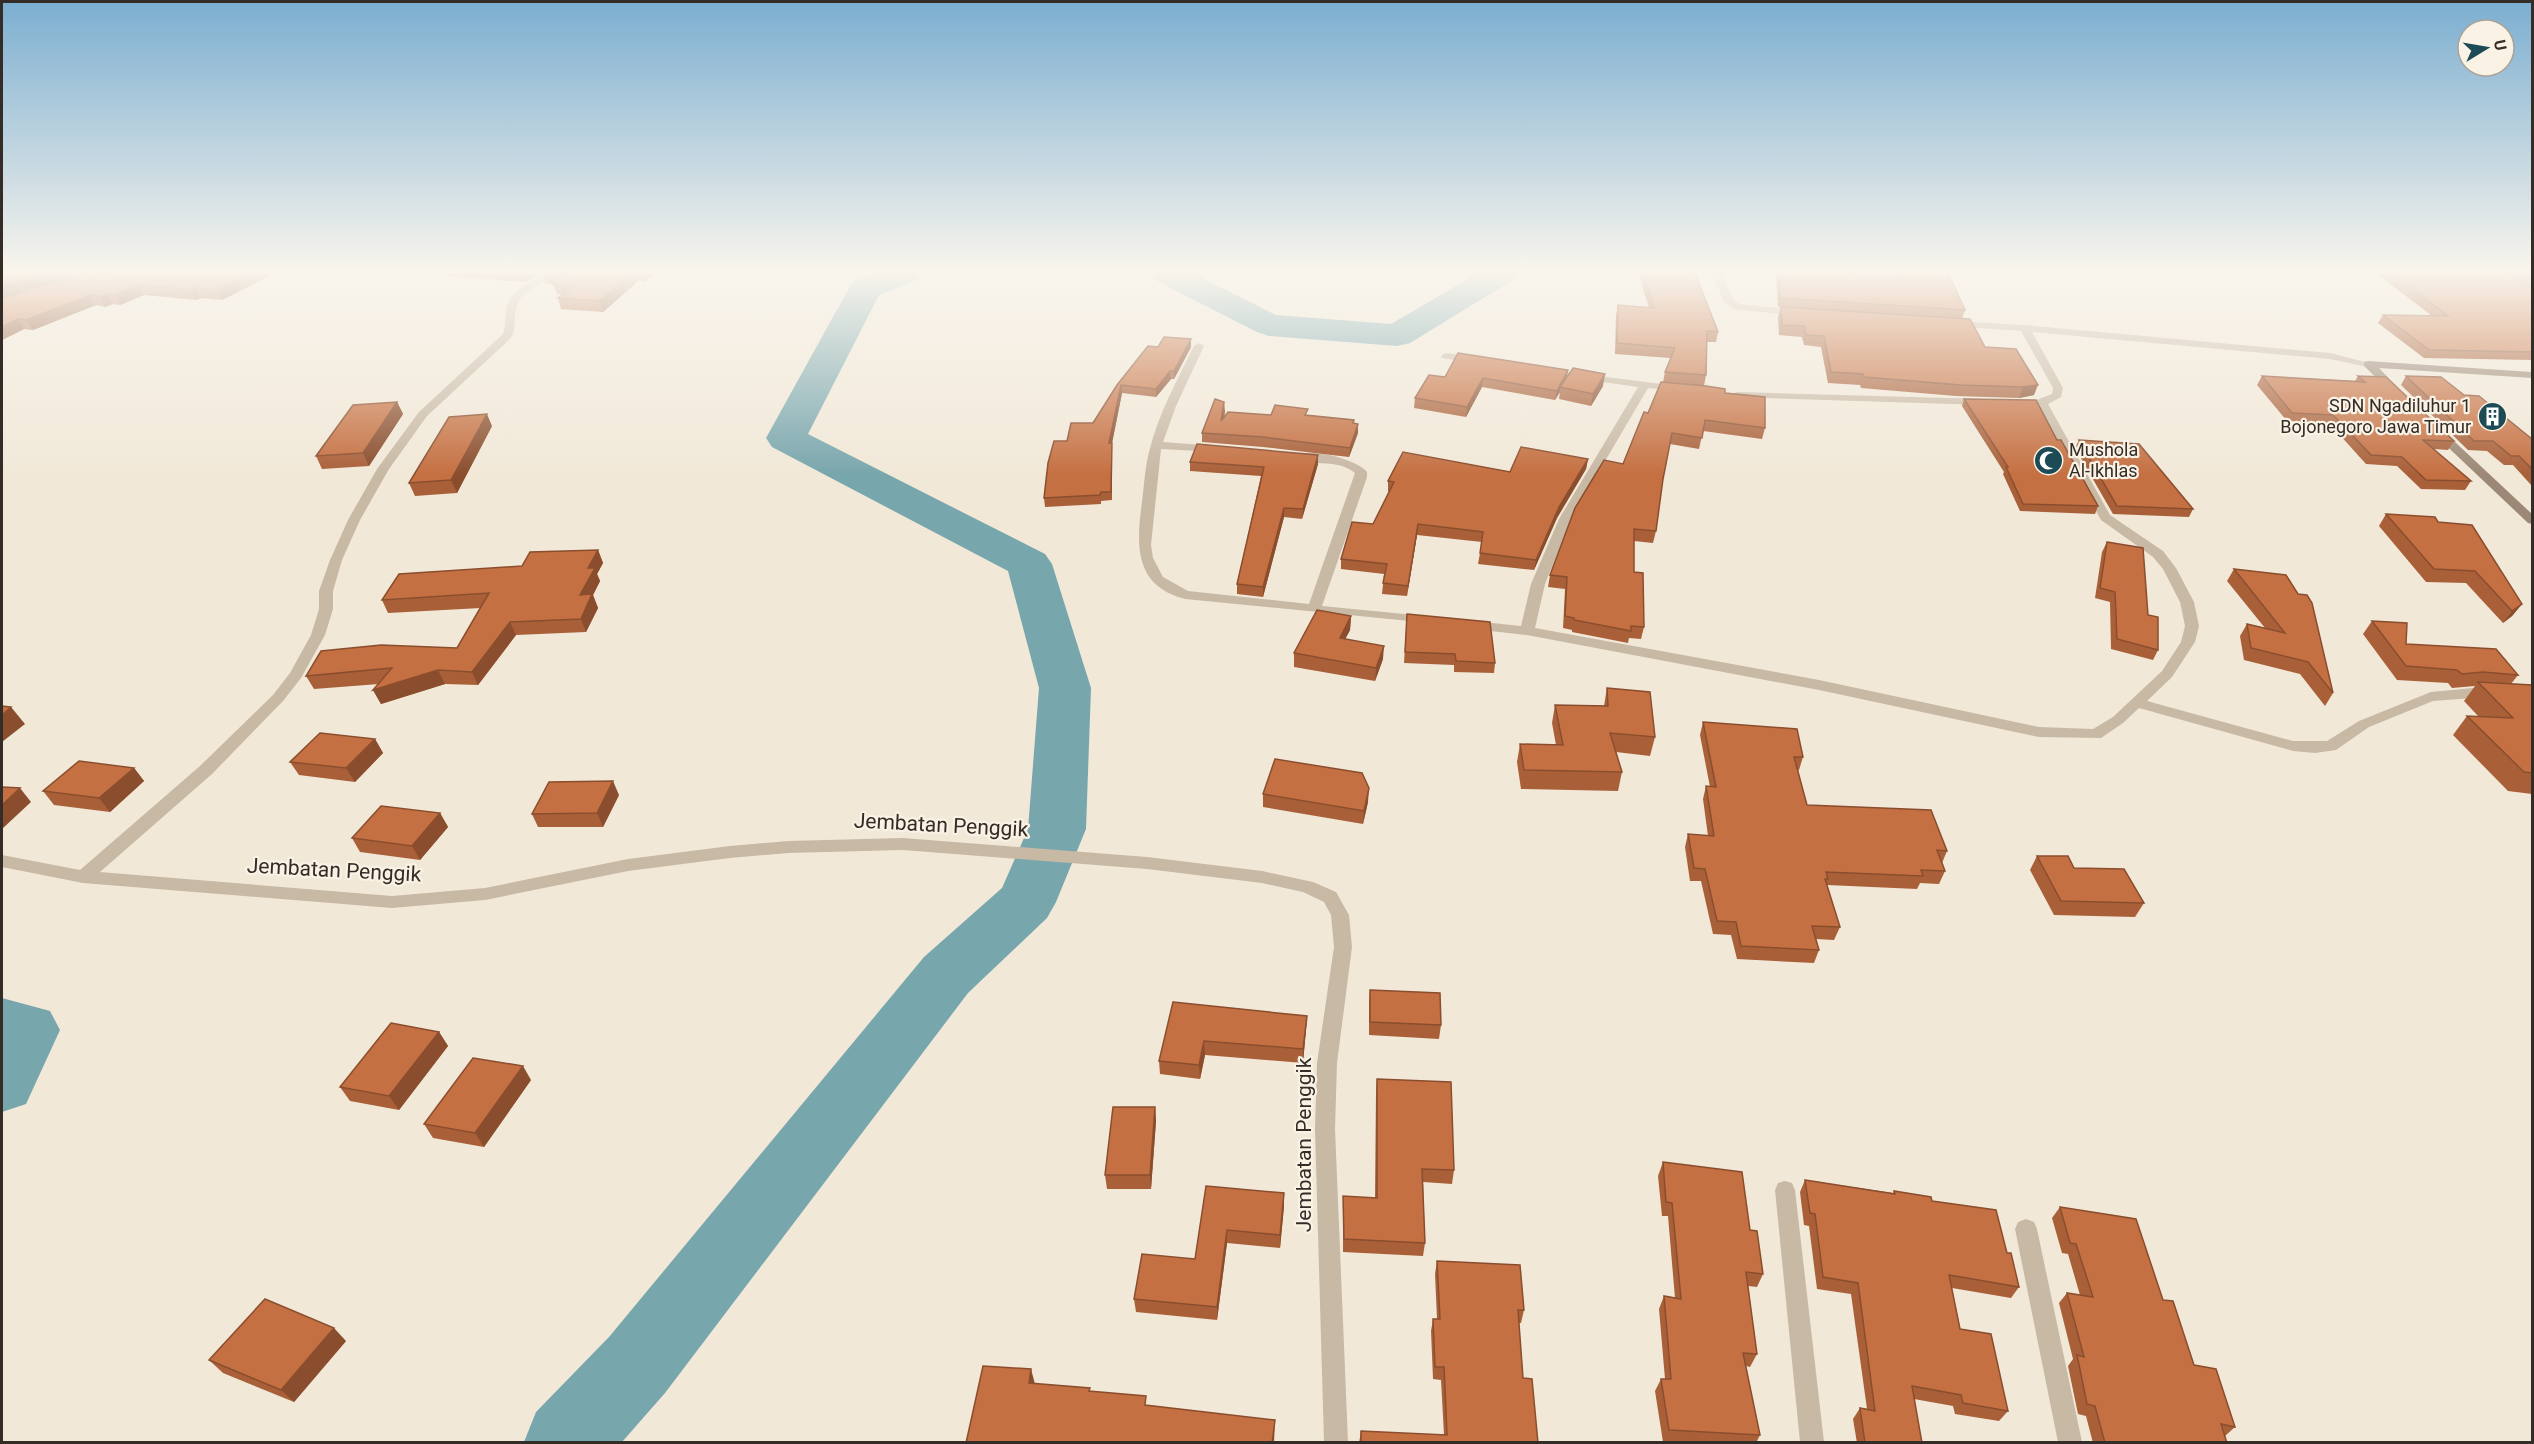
<svg xmlns="http://www.w3.org/2000/svg" width="2534" height="1444" font-family="Roboto,sans-serif">
	<style>
		.lines { fill: none; stroke-linecap: round; stroke-linejoin: round }
		.river { fill: #78a6ad; fill-rule: evenodd }
		.street { fill: #c8b9a5; fill-rule: evenodd }
		.secondary { fill: #9c8876; fill-rule: evenodd }
		.wall { fill: #a96039 }
		.shaded-wall { fill: #8a4e2e }
		.building { fill: #c57042; stroke: #8a4e2e; stroke-width: 1.5 }
		.labels { text-anchor: middle; stroke-width: 4.5; stroke-linejoin: round; paint-order: stroke }
		.far-poi-label { font-size: 18px; fill: #342c26; stroke: #f9f2e5; text-anchor: end }
		.street-label { font-size: 21px; fill: #342c26; stroke: #f9f2e5 }
	</style>
	<rect width="100%" height="100%" fill="#f1e8d8"/>
	<g class="lines">
		<g class="river">
			<polygon points="875,273 921,273 917,280 879,295 808,434 1045,554 1052,564 1091,688 1086,829 1056,902 1047,918 968,993 665,1393 622,1442 524,1442 536,1412 609,1337 924,957 1002,888 1028,829 1039,688 1008,571 772,447 766,438 849,288 854,281"/>
			<polygon points="1151,273 1192,273 1276,315 1391,324 1478,273 1517,273 1513,280 1410,343 1397,346 1269,336 1257,332 1155,280"/>
			<polygon points="2,998 50,1011 60,1030 26,1104 2,1112"/>
		</g>
		<g class="street">
			<path d="M545 273H557C545 284 522 289 517 306 513 317 517 327 511 338L427 416 389 469 360 520 342 560 333 591V609L325 635 301 678 283 701 212 774 100 872 392 896 485 888 628 859 730 846 788 841 903 838 1147 857 1262 871 1313 882 1336 892 1349 915 1352 947 1337 1063 1335 1129 1348 1442H1324L1315 1129 1317 1063 1334 947 1331 915 1324 902 1303 892 1262 883 1147 869 903 850 788 853 730 858 628 871 485 900 392 908 83 883 2 867V855L80 870 200 766 273 695 290 673 311 635 319 609V591L330 560 348 520 377 469 419 412 503 334C506 326 505 320 506 311 508 292 530 281 545 273Z"/>
			<polygon points="1712,273 1722,273 1733,300 1739,304 1798,310 1803,313 1798,316 1734,309 1724,302"/>
			<polygon points="1954,321 2025,325 2330,353 2373,364 2368,367 2330,359 2032,332 2063,388 2061,397 2048,404 2110,515 2163,551 2176,568 2194,602 2199,626 2195,642 2172,677 2147,701 2293,741 2327,741 2359,721 2431,692 2473,688 2532,693 2532,703 2473,698 2433,701 2369,727 2336,750 2315,753 2293,751 2139,708 2123,723 2101,738 2039,737 1819,690 1527,635 1473,629 1466,625 1473,621 1521,626 1531,584 1559,519 1638,387 1547,374 1542,371 1543,369 1678,386 1682,387 1682,391 1648,388 1571,519 1545,584 1535,628 1819,680 2039,727 2093,729 2113,717 2162,671 2181,642 2185,626 2180,602 2163,569 2153,557 2101,520 2038,406 2029,403 2052,394 2053,388 2021,331 1950,326 1950,322"/>
			<path d="M1199 343 1204 346 1176 406 1163 442 1216 446 1222 449 1216 452 1161 449 1151 545 1153 558 1163 577 1188 591 1309 604 1355 473C1336 457 1307 468 1294 457 1307 446 1356 459 1367 472V477L1322 606 1425 616 1430 617 1432 620 1430 623 1185 599C1134 586 1136 545 1142 502 1144 486 1145 468 1149 452 1158 415 1177 380 1194 346Z"/>
			<polygon points="1446,353 1476,357 1481,360 1476,363 1442,358 1441,356"/>
			<polygon points="1738,392 1984,399 1990,402 1984,405 1734,397 1734,393"/>
			<polygon points="1785,1181 1792,1183 1795,1190 1824,1442 1800,1442 1775,1190 1778,1183"/>
			<polygon points="2026,1219 2034,1222 2037,1229 2082,1442 2058,1442 2015,1229 2018,1222"/>
		</g>
		<g class="secondary">
			<polygon points="2368,361 2532,372 2532,378 2379,368 2399,389 2394,392 2390,391 2364,366 2364,362"/>
			<polygon points="2437,428 2441,429 2532,514 2532,524 2528,523 2433,433 2431,431"/>
		</g>
	</g>
	<g class="wall">
		<polygon points="2,273 74,273 76,275 275,273 222,300 201,298 196,300 144,295 120,305 113,304 105,307 96,305 33,330 24,329 2,340"/>
		<polygon points="444,273 541,273 525,282 445,276"/>
		<polygon points="542,273 655,273 645,282 638,281 603,312 561,309 558,298 562,294 557,294 553,284 546,283"/>
		<polygon points="1638,273 1695,273 1718,332 1716,342 1707,342 1706,375 1704,386 1725,393 1765,428 1762,439 1703,431 1699,449 1670,444 1663,479 1656,531 1653,543 1634,541 1634,572 1644,627 1641,639 1629,638 1628,643 1572,632 1572,630 1563,628 1565,589 1548,587 1550,575 1623,464 1663,382 1665,372 1671,358 1615,354 1616,315 1618,305 1649,308"/>
		<polygon points="1776,273 1843,273 1896,277 1894,273 1948,273 1965,310 1962,319 1778,307"/>
		<polygon points="2376,273 2510,273 2532,288 2532,360 2424,358 2378,323 2383,315 2432,316"/>
		<polygon points="2511,273 2532,273 2532,287"/>
		<polygon points="1781,307 1985,347 2034,395 2019,398 1956,396 1861,388 1860,385 1828,383 1821,347 1804,345 1802,337 1779,335 1778,317"/>
		<polygon points="1158,347 1191,347 1174,379 1171,379 1156,397 1122,393 1112,443 1112,500 1101,501 1101,504 1045,507 1044,498 1067,441 1093,423 1117,385"/>
		<polygon points="1568,370 1566,378 1603,386 1591,406 1559,399 1560,392 1555,400 1482,387 1466,417 1414,408 1415,398 1445,377"/>
		<polygon points="2262,376 2355,381 2358,376 2454,441 2448,450 2434,449 2471,481 2465,490 2421,489 2397,466 2366,464 2329,423 2287,421 2257,385"/>
		<polygon points="2406,376 2464,395 2532,439 2532,486 2513,465 2504,465 2487,451 2468,450 2401,385"/>
		<polygon points="1964,399 2098,506 2095,514 2020,511 2003,474 2004,472 1962,406"/>
		<polygon points="397,402 403,414 369,466 322,469 316,456"/>
		<polygon points="1225,411 1224,418 1271,415 1307,415 1354,420 1354,423 1358,433 1349,457 1263,447 1202,442 1202,433"/>
		<polygon points="492,426 457,493 415,496 409,483"/>
		<polygon points="2079,440 2193,509 2189,517 2113,514 2075,448"/>
		<polygon points="1588,459 1586,469 1557,518 1534,570 1478,564 1482,542 1417,535 1407,596 1382,594 1384,574 1341,569 1341,559 1373,524 1389,492 1388,491 1388,481 1510,472"/>
		<polygon points="1190,462 1318,464 1302,519 1284,517 1263,597 1237,594 1237,584 1261,476 1190,471"/>
		<polygon points="2386,514 2438,522 2522,604 2512,616 2503,623 2466,583 2426,582 2379,526"/>
		<polygon points="2107,542 2158,650 2153,660 2111,649 2110,602 2095,598 2102,552"/>
		<polygon points="598,550 603,563 597,574 600,581 593,595 598,608 586,632 516,635 478,685 445,684 381,704 373,690 379,684 314,689 306,676 457,648 481,608 388,613 382,600 522,566"/>
		<polygon points="2234,569 2333,693 2325,706 2300,674 2244,660 2240,636 2247,624 2265,628 2227,581"/>
		<polygon points="1407,614 1495,663 1494,673 1454,672 1454,665 1404,663"/>
		<polygon points="1351,616 1350,630 1345,639 1383,659 1375,681 1294,667 1294,653"/>
		<polygon points="2372,621 2406,644 2518,675 2511,684 2532,685 2532,794 2508,791 2453,735 2467,716 2479,717 2464,701 2475,686 2452,688 2448,683 2397,680 2363,634"/>
		<polygon points="1607,688 1655,737 1650,756 1616,752 1622,772 1618,791 1521,789 1517,762 1520,744 1556,745 1552,723 1555,705 1604,706"/>
		<polygon points="1703,722 1803,757 1799,770 1798,770 1807,805 1947,851 1942,863 1945,871 1939,884 1920,883 1917,889 1827,885 1840,927 1834,940 1816,939 1819,950 1814,963 1737,959 1731,935 1713,934 1701,881 1690,881 1685,847 1688,834 1708,836 1703,799 1706,786 1710,787 1700,735"/>
		<polygon points="375,739 383,753 355,782 299,775 290,762"/>
		<polygon points="134,768 144,781 110,812 54,805 43,791"/>
		<polygon points="1263,794 1368,802 1363,824 1263,807"/>
		<polygon points="619,795 603,827 538,827 532,814"/>
		<polygon points="440,813 448,827 420,860 360,852 352,838"/>
		<polygon points="2037,856 2074,868 2144,903 2135,917 2054,915 2030,870"/>
		<polygon points="1370,990 1441,1025 1439,1039 1369,1035 1369,1003"/>
		<polygon points="1173,1002 1307,1016 1303,1063 1205,1055 1200,1079 1160,1074 1159,1061"/>
		<polygon points="439,1032 448,1046 399,1110 350,1101 340,1087"/>
		<polygon points="1377,1079 1454,1170 1452,1184 1423,1182 1425,1243 1423,1256 1343,1252 1343,1196 1375,1198 1376,1092"/>
		<polygon points="531,1080 484,1147 433,1138 424,1124"/>
		<polygon points="1155,1107 1156,1121 1151,1189 1107,1189 1105,1175"/>
		<polygon points="1663,1162 1750,1230 1763,1274 1757,1287 1748,1286 1757,1354 1750,1367 1746,1366 1760,1435 1756,1443 1663,1442 1655,1391 1661,1379 1665,1379 1659,1309 1664,1296 1675,1298 1668,1216 1662,1216 1658,1176"/>
		<polygon points="1805,1180 1893,1193 1894,1191 1932,1201 2007,1253 2019,1287 2011,1298 1952,1288 1960,1329 2008,1411 1999,1421 1955,1414 1953,1406 1914,1399 1922,1443 1857,1443 1853,1419 1860,1408 1867,1409 1851,1294 1817,1289 1809,1226 1804,1225 1800,1192"/>
		<polygon points="1206,1186 1284,1193 1284,1206 1280,1248 1227,1243 1217,1320 1136,1312 1134,1299 1195,1259"/>
		<polygon points="2060,1207 2163,1300 2194,1365 2235,1427 2225,1436 2227,1443 2093,1443 2086,1416 2078,1414 2068,1366 2073,1359 2059,1303 2067,1293 2080,1295 2068,1254 2062,1253 2052,1218"/>
		<polygon points="1437,1261 1524,1310 1521,1323 1519,1323 1523,1378 1538,1443 1359,1443 1361,1431 1444,1435 1441,1380 1433,1379 1431,1331 1433,1319 1437,1319 1435,1274"/>
		<polygon points="346,1341 294,1402 223,1373 209,1360"/>
	</g>
	<g class="shaded-wall">
		<polygon points="52,273 74,273 77,277 2,299 2,287"/>
		<polygon points="251,273 275,273 222,300 216,290"/>
		<polygon points="522,273 541,273 525,282"/>
		<polygon points="632,273 635,273 638,281 603,312 599,301"/>
		<polygon points="642,273 655,273 645,282"/>
		<polygon points="139,285 144,295 120,305 115,295"/>
		<polygon points="195,288 201,298 196,300 191,290"/>
		<polygon points="108,294 113,304 105,307 100,297"/>
		<polygon points="90,295 96,305 33,330 26,320"/>
		<polygon points="18,319 24,329 2,340 2,327"/>
		<polygon points="1191,339 1191,347 1174,379 1174,371"/>
		<polygon points="1568,370 1566,380 1560,387 1560,392 1555,400 1557,391"/>
		<polygon points="1170,371 1171,379 1156,397 1156,389"/>
		<polygon points="1605,374 1603,386 1591,406 1593,394"/>
		<polygon points="1483,378 1482,387 1466,417 1467,407"/>
		<polygon points="1121,385 1122,393 1112,443 1112,500 1109,443"/>
		<polygon points="2038,385 2034,395 2019,398 2023,387"/>
		<polygon points="397,402 403,414 369,466 363,453"/>
		<polygon points="1224,402 1225,411 1222,431 1221,421"/>
		<polygon points="487,414 492,426 457,493 451,480"/>
		<polygon points="1358,424 1358,433 1349,457 1350,448"/>
		<polygon points="1318,455 1318,464 1302,519 1303,509"/>
		<polygon points="1588,459 1586,469 1557,518 1534,570 1536,560 1559,507"/>
		<polygon points="1284,508 1284,517 1263,597 1263,587"/>
		<polygon points="1418,524 1417,535 1407,596 1408,586"/>
		<polygon points="598,550 603,563 597,574 600,581 593,595 598,608 586,632 581,619 580,595 588,568"/>
		<polygon points="2522,604 2512,616 2503,623 2512,611"/>
		<polygon points="1351,616 1350,630 1339,651 1340,638"/>
		<polygon points="510,622 516,635 478,685 472,672"/>
		<polygon points="1384,646 1383,659 1375,681 1376,668"/>
		<polygon points="438,670 445,684 381,704 373,690"/>
		<polygon points="11,707 25,724 2,742 2,715"/>
		<polygon points="375,739 383,753 355,782 346,768"/>
		<polygon points="134,768 144,781 110,812 99,798"/>
		<polygon points="613,781 619,795 603,827 597,813"/>
		<polygon points="20,788 31,802 2,829 2,805"/>
		<polygon points="1369,788 1368,802 1363,824 1364,811"/>
		<polygon points="440,813 448,827 420,860 412,846"/>
		<polygon points="1307,1016 1306,1030 1303,1063 1303,1049"/>
		<polygon points="439,1032 448,1046 399,1110 389,1096"/>
		<polygon points="1204,1041 1205,1055 1200,1079 1199,1065"/>
		<polygon points="523,1066 531,1080 484,1147 475,1133"/>
		<polygon points="1155,1107 1156,1121 1151,1189 1150,1175"/>
		<polygon points="1284,1193 1284,1206 1280,1248 1280,1235"/>
		<polygon points="1227,1230 1227,1243 1217,1320 1217,1307"/>
		<polygon points="334,1328 346,1341 294,1402 281,1390"/>
		<polygon points="1031,1369 1035,1384 1029,1383"/>
		<polygon points="1275,1420 1274,1443 1272,1443"/>
	</g>
	<g class="building">
		<polygon points="2,273 52,273 2,287"/>
		<polygon points="84,273 101,273 109,274 112,273 251,273 216,290 195,288 191,290 139,285 115,295 108,294 100,297 90,295 26,320 18,319 2,327 2,298"/>
		<polygon points="543,273 632,273 599,301 558,298 575,285 553,284 565,274"/>
		<polygon points="1643,273 1695,273 1718,332 1707,331 1706,375 1665,372 1675,348 1617,343 1618,305 1654,308"/>
		<polygon points="1779,273 1843,273 1904,277 1901,273 1948,273 1965,310 1780,298"/>
		<polygon points="2391,273 2510,273 2532,288 2532,352 2429,350 2383,315 2448,316"/>
		<polygon points="1781,307 1970,319 1985,347 2016,349 2038,385 2023,387 1960,385 1864,377 1863,374 1831,372 1824,336 1806,335 1804,326 1782,325"/>
		<polygon points="1164,337 1191,339 1174,371 1170,371 1156,389 1121,385 1109,443 1112,443 1111,492 1101,492 1100,495 1044,498 1048,463 1054,441 1067,441 1071,423 1093,423 1117,385 1148,346 1158,347"/>
		<polygon points="1458,353 1568,370 1557,391 1483,378 1467,407 1415,398 1429,375 1445,377"/>
		<polygon points="1573,368 1605,374 1593,394 1560,387"/>
		<polygon points="2262,376 2365,382 2358,376 2386,377 2454,441 2423,440 2471,481 2426,480 2402,457 2371,455 2333,415 2292,413"/>
		<polygon points="2406,376 2441,377 2464,395 2479,396 2532,439 2532,469 2519,456 2511,456 2493,441 2474,441"/>
		<polygon points="1661,382 1706,386 1725,389 1725,393 1765,397 1765,428 1705,420 1702,438 1672,433 1663,479 1656,531 1634,529 1634,572 1643,573 1644,627 1631,626 1631,631 1574,620 1574,618 1565,616 1567,577 1550,575 1575,508 1604,460 1623,464 1644,412 1648,413"/>
		<polygon points="1215,399 1224,402 1221,421 1228,412 1271,415 1275,405 1308,409 1305,415 1354,420 1353,423 1358,424 1350,448 1263,437 1202,433"/>
		<polygon points="1964,399 2036,400 2057,440 2061,440 2098,506 2023,504 2006,467 2008,467"/>
		<polygon points="397,402 363,453 316,456 353,405"/>
		<polygon points="487,414 451,480 409,483 449,417"/>
		<polygon points="2079,440 2139,444 2193,509 2117,506"/>
		<polygon points="1197,444 1318,455 1303,509 1284,508 1263,587 1237,584 1264,467 1190,462"/>
		<polygon points="1521,447 1588,459 1559,507 1536,560 1480,553 1483,532 1418,524 1408,586 1383,583 1387,564 1341,559 1352,522 1373,524 1394,482 1388,481 1403,452 1510,472"/>
		<polygon points="2386,514 2435,517 2438,522 2472,525 2522,604 2512,611 2475,571 2434,569"/>
		<polygon points="2107,542 2143,548 2148,615 2158,617 2158,650 2117,639 2115,592 2100,588"/>
		<polygon points="598,550 588,568 595,568 580,595 592,594 581,619 510,622 472,672 438,670 373,690 392,668 306,676 321,651 381,645 457,648 489,593 382,600 399,574 522,566 530,552"/>
		<polygon points="2234,569 2286,575 2298,594 2307,595 2312,603 2333,693 2308,662 2251,648 2247,624 2285,633"/>
		<polygon points="1317,610 1351,616 1340,638 1384,646 1376,668 1294,653"/>
		<polygon points="1407,614 1490,622 1495,663 1456,661 1455,654 1405,652"/>
		<polygon points="2372,621 2407,623 2406,644 2496,649 2518,675 2483,672 2462,674 2457,670 2406,666"/>
		<polygon points="2478,682 2532,685 2532,773 2524,772 2467,716 2513,718"/>
		<polygon points="1607,688 1650,692 1655,737 1610,733 1622,772 1524,770 1520,744 1563,745 1555,705 1608,706"/>
		<polygon points="2,706 11,707 2,715"/>
		<polygon points="1703,722 1797,729 1803,757 1794,757 1807,805 1931,810 1947,851 1937,850 1945,871 1921,870 1923,876 1826,872 1828,879 1825,879 1840,927 1812,926 1819,950 1741,946 1736,922 1717,921 1705,869 1694,868 1688,834 1714,836 1706,786 1716,787"/>
		<polygon points="320,733 375,739 346,768 290,762"/>
		<polygon points="1275,759 1362,773 1369,788 1364,811 1263,794"/>
		<polygon points="79,761 134,768 99,798 43,791"/>
		<polygon points="613,781 597,813 532,814 549,782"/>
		<polygon points="2,787 20,788 2,805"/>
		<polygon points="381,806 440,813 412,846 352,838"/>
		<polygon points="2037,856 2068,856 2074,868 2124,869 2144,903 2061,901"/>
		<polygon points="1370,990 1440,993 1441,1025 1370,1022"/>
		<polygon points="1173,1002 1307,1016 1303,1049 1204,1041 1199,1065 1159,1061"/>
		<polygon points="391,1023 439,1032 389,1096 340,1087"/>
		<polygon points="473,1058 523,1066 475,1133 424,1124"/>
		<polygon points="1377,1079 1451,1082 1454,1170 1422,1169 1425,1243 1344,1239 1343,1196 1377,1198"/>
		<polygon points="1113,1107 1155,1107 1150,1175 1105,1175"/>
		<polygon points="1663,1162 1742,1172 1750,1230 1757,1231 1763,1274 1746,1272 1757,1354 1743,1353 1760,1435 1669,1430 1661,1379 1671,1379 1664,1296 1681,1299 1672,1203 1666,1202"/>
		<polygon points="1805,1180 1895,1194 1894,1191 1931,1197 1932,1201 1996,1210 2007,1253 2011,1253 2019,1287 1949,1275 1960,1329 1991,1334 2008,1411 1963,1403 1961,1395 1912,1386 1922,1443 1865,1443 1860,1408 1875,1411 1858,1283 1823,1277 1815,1214 1810,1213"/>
		<polygon points="1206,1186 1284,1193 1280,1235 1227,1230 1217,1307 1134,1299 1142,1254 1195,1259"/>
		<polygon points="2060,1207 2136,1219 2163,1300 2173,1301 2194,1365 2216,1369 2235,1427 2221,1424 2227,1443 2105,1443 2095,1406 2087,1404 2077,1355 2084,1357 2067,1293 2093,1297 2076,1244 2070,1243"/>
		<polygon points="1437,1261 1520,1265 1524,1310 1518,1310 1523,1378 1532,1379 1538,1443 1361,1443 1361,1431 1447,1435 1444,1367 1435,1367 1433,1319 1440,1319"/>
		<polygon points="265,1299 334,1328 281,1390 209,1360"/>
		<polygon points="983,1366 1031,1369 1029,1383 1090,1388 1089,1391 1146,1396 1145,1405 1275,1420 1272,1443 966,1443"/>
	</g>
	<linearGradient id="sky" x2="0" y2="1"><stop stop-color="#7baed0"/><stop offset="0.57" stop-color="#f9f5ed"/><stop offset="1" stop-color="#f9f5ed" stop-opacity="0"/></linearGradient>
	<rect width="2534" height="475" fill="url(#sky)"/>
	<defs>
		<symbol id="building-disc" viewBox="-11 -11 22 22"><circle r="9.5" fill="#1c4b55" stroke="#f9f2e5"/><path d="M-4-6H4V6H1V3H-1V6H-4ZM-2.5-4.3h1.7v1.8h-1.7ZM.8-4.3h1.7v1.8H.8ZM-2.5-1h1.7V.8h-1.7ZM.8-1h1.7V.8H.8Z" fill="#fff"/></symbol>
		<symbol id="mosque-disc" viewBox="-11 -11 22 22"><circle r="9.5" fill="#1c4b55" stroke="#f9f2e5"/><path d="M3.5-4.9A6 6 0 1 0 3.5 4.9A5 5 0 1 1 3.5-4.9Z" fill="#fff"/></symbol>
	</defs>
	<g fill-rule="evenodd">
		<use href="#building-disc" x="2476" y="400" width="33" height="33"/>
		<use href="#mosque-disc" x="2032" y="444" width="33" height="33"/>
	</g>
	<g class="labels">
		<g class="far-poi-label">
			<text x="2471" y="412">SDN Ngadiluhur 1<tspan x="2471" dy="21">Bojonegoro Jawa Timur</tspan></text>
			<text x="2069" y="456" text-anchor="start">Mushola<tspan x="2069" dy="21">Al-Ikhlas</tspan></text>
		</g>
		<g class="street-label">
			<text transform="translate(941 825) rotate(3)" y="7">Jembatan Penggik</text>
			<text transform="translate(334 870) rotate(3)" y="7">Jembatan Penggik</text>
			<text transform="translate(1304 1145) rotate(-90)" y="7">Jembatan Penggik</text>
		</g>
	</g>
	<rect width="2534" height="1444" fill="none" stroke="#342c26" stroke-width="6"/>
	<g transform="translate(2486 48) rotate(79)"><circle r="28" fill="#f9f2e5" stroke="#aaa399" stroke-width="1.5"/>
	<path d="M0-4.5L10 22L0 15L-10 22Z" fill="#1c4b55"/>
	<text y="-9" font-size="16" font-weight="bold" text-anchor="middle" fill="#342c26">U</text>
	</g>
</svg>
